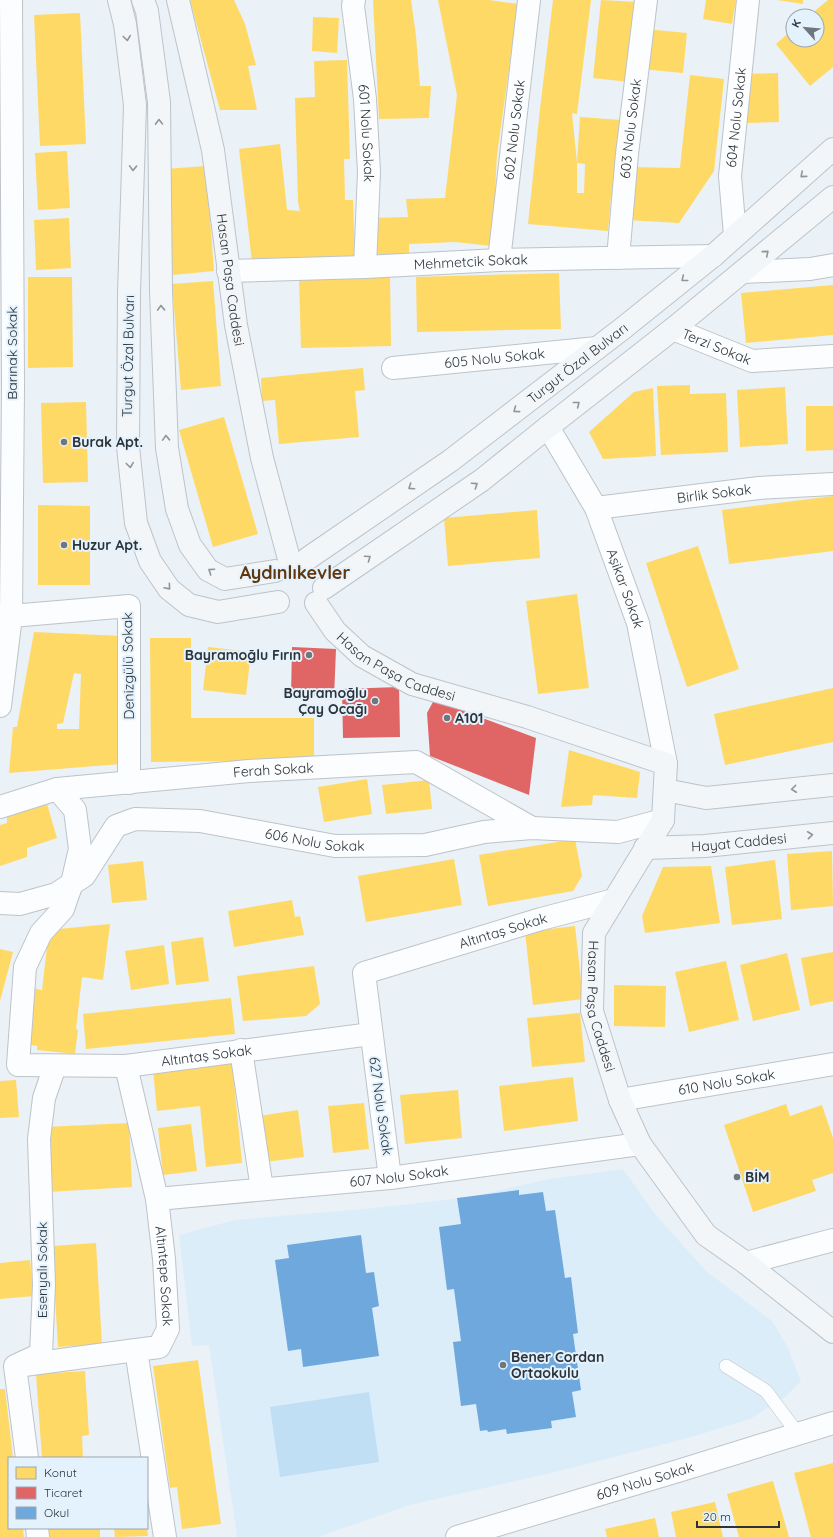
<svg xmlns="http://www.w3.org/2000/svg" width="833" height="1537" font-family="Quicksand,sans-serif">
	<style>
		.built { fill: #dcedfa }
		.green { fill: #c0def4 }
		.homes { fill: #ffd966; fill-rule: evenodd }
		.shops { fill: #e06666 }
		.schools { fill: #6fa8dc }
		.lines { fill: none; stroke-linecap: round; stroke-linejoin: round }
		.lane-casing { stroke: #bdc3c9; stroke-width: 14 }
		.street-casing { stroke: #bdc3c9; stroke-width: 24 }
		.secondary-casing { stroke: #bdc3c9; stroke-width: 24 }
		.lane { stroke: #fcfdfe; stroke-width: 13 }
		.street { stroke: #fcfdfe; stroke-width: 22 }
		.secondary { stroke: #f2f6f9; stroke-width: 22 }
		.oneway { stroke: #909599 }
		.poi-dot { fill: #6f767c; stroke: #e4f2fd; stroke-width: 1.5 }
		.labels { text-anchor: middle; stroke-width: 4; stroke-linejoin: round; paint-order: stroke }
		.street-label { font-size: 14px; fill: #2d3439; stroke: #e4f2fd }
		.poi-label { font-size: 14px; font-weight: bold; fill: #2d3439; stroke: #e4f2fd; text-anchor: start }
		.district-label { font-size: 18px; font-weight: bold; fill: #61370e; stroke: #e4f2fd }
	</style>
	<rect width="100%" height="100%" fill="#eaf1f7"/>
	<polygon class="built" points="623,1169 655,1214 706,1271 772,1321 788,1348 801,1381 785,1397 750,1419 688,1438 559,1471 410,1505 318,1537 237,1537 209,1345 192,1346 179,1235 235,1220 375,1208 470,1197 549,1179"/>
	<polygon class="green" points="369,1392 379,1462 280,1477 270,1407"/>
	<g class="homes">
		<polygon points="190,0 234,0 245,24 256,65 248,66 257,110 220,110"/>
		<polygon points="373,0 411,0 416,36 420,86 431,86 429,118 379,119"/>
		<polygon points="438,0 489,0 518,4 497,155 492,246 455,242 409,244 409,254 373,254 372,218 408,217 406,199 445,198 457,95"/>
		<path d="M553 0H591L577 114 572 113 577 163 580 117 621 120 616 195 611 196 608 231 528 224 540 109ZM577 163 585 164 584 193H577Z"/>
		<polygon points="601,0 637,2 629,82 593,78"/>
		<polygon points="706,0 736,0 732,24 703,19"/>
		<polygon points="777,0 803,0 803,4"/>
		<polygon points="828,0 833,0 833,67 810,86 776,44 793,29 793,40 817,40 817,16 809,16"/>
		<polygon points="80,13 86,144 40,146 34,15"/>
		<polygon points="313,17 339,18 337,53 312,51"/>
		<polygon points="645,29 687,33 683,73 641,69"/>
		<polygon points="347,60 350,159 344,159 345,200 353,200 355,256 252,262 239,149 280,144 287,210 300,211 298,202 295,98 315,97 314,61"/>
		<polygon points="778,73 779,122 747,123 745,74"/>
		<polygon points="690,75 724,79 714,171 679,223 627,220 630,167 680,168"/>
		<polygon points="67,151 70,208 38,210 35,153"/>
		<polygon points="206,166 214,271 173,275 165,169"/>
		<polygon points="69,218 71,268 36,270 34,220"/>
		<polygon points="559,273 561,329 417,332 416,277"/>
		<polygon points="390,274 391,346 301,348 299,277"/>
		<polygon points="28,277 72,277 73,367 28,368"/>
		<polygon points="213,281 221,386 181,390 172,284"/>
		<polygon points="833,285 833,335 746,343 741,293"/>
		<polygon points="363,368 365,390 355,391 359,437 279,444 275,400 262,401 261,378"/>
		<polygon points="690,385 690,394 726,393 728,452 661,455 657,386"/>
		<polygon points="785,387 788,444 740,447 737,390"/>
		<polygon points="653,388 656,456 603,459 589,432 634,392"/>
		<polygon points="86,402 88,482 43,483 41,403"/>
		<polygon points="806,406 833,406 833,450 806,451"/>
		<polygon points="224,417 258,534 213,547 179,430"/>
		<polygon points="833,496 833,551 729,564 722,510"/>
		<polygon points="38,505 90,506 90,585 38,585"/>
		<polygon points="537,510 540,558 448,566 444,518"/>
		<polygon points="698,546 739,669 687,687 646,563"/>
		<polygon points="577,594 589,688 538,694 526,601"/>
		<path d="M34 632 122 636 120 764 9 773 13 727H17ZM74 673 81 674 79 729H57V724L63 723Z"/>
		<polygon points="150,638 191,638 191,718 314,718 314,760 151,762"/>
		<polygon points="208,647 251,652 246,695 203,690"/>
		<polygon points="833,688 833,742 725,765 714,714"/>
		<polygon points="569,750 640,772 637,798 593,795 592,805 561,807"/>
		<polygon points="367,779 372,814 324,822 318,787"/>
		<polygon points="429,780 432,809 386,814 382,785"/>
		<polygon points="47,804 57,838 27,848 27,857 0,866 0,825 7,823 7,817"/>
		<polygon points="575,839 582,876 573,891 488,906 479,855"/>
		<polygon points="832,851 833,906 791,910 787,854"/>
		<polygon points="454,859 462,905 366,922 358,876"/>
		<polygon points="775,860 782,919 732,925 725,867"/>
		<polygon points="143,861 147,900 112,903 108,865"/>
		<polygon points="711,866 720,923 645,933 642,916 663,867"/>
		<polygon points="292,900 295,917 300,916 304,935 234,947 228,911"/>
		<polygon points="110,924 103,980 82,977 76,1029 78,1030 75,1054 37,1050 37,1046 25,1044 31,988 42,990 49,930"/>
		<polygon points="575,926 583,999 533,1005 525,932"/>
		<polygon points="203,937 209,981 176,985 171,942"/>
		<polygon points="164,945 169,984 131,990 125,951"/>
		<polygon points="0,949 13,952 0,1001"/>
		<polygon points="833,952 833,1001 810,1006 801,958"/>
		<polygon points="787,953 800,1010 753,1021 740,965"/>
		<polygon points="726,961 739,1020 689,1032 675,972"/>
		<polygon points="314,966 320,1004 306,1016 243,1021 237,976"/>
		<polygon points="614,985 666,986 665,1027 614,1026"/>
		<polygon points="231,998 235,1034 86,1049 83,1014"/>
		<polygon points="580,1013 585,1062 532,1067 527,1018"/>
		<polygon points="232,1062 242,1163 206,1167 200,1106 157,1111 153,1070"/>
		<polygon points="573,1077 578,1121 504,1131 499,1086"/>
		<polygon points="16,1080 19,1117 0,1118 0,1081"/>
		<polygon points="458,1090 462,1138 405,1144 400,1095"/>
		<polygon points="364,1103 369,1149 333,1153 328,1106"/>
		<polygon points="786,1104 790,1116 822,1105 833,1138 833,1173 812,1180 816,1191 753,1212 724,1125"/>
		<polygon points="298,1110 304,1157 265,1162 259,1116"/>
		<polygon points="129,1123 132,1187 48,1192 45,1127"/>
		<polygon points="191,1124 197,1171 163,1175 158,1128"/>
		<polygon points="96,1243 102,1344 58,1347 52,1246"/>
		<polygon points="30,1260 34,1296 0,1299 0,1263"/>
		<polygon points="198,1360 221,1524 182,1529 177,1487 170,1488 153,1366"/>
		<polygon points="85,1371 89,1435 82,1436 83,1458 42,1458 36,1374"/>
		<polygon points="0,1389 5,1389 13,1458 9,1458 9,1528 23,1528 24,1537 0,1537"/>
		<polygon points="833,1463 833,1537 811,1537 794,1473"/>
		<polygon points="773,1481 789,1537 739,1537 727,1494"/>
		<polygon points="715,1502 723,1537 676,1537 671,1512"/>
		<polygon points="655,1518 659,1537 607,1537 605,1529"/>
		<polygon points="46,1528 100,1528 100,1537 47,1537"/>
		<polygon points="114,1528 147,1528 148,1536 115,1537"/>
	</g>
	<g class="shops">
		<polygon points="292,647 336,649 334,697 291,695"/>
		<polygon points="399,687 400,737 343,738 342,689"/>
		<polygon points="434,700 536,738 529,795 430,756 427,713"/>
	</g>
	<g class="schools">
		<polygon points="519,1190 519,1195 543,1192 546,1211 555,1210 565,1278 571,1277 578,1333 573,1334 581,1390 572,1392 576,1417 551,1421 552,1428 507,1434 506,1429 488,1432 487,1430 480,1431 476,1404 461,1406 453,1342 461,1341 454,1289 447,1290 439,1227 461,1224 457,1198"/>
		<polygon points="361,1235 366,1273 374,1272 379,1306 372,1308 379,1356 303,1367 301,1349 288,1351 275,1260 289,1258 287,1245"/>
	</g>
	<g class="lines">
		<defs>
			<polyline id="lane" points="726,1366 766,1391 798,1434"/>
			<g id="street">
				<path id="s1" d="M354 0 353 6 365 99 369 172 365 267"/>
				<path id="s2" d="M735 235 730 176 748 0"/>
				<path id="s3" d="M618 258 627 154 646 0"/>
				<path id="s4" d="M499 260 529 0"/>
				<path id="s5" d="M228 271 365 267 499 260 713 256"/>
				<polyline points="743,272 810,269 833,265"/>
				<path id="s6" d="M673 329 752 361 833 356"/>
				<path id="s7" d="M393 368 597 348"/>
				<path id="s8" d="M548 427 596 508 638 623 666 764"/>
				<path id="s9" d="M596 508 759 488 833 484"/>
				<polyline points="0,615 11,616 129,606 129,783"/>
				<polyline points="0,706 11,616 13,387 11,0"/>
				<path id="s10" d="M57 789 75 810 80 849 72 883 63 909 41 933 25 967 18 1065 126 1066 371 1034"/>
				<path id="s11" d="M0 807 57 789 249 771 416 762 532 828"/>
				<path id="s12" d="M0 903 20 904 56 894 84 876 116 826 135 819 200 821 335 846 425 845 484 832 532 828 618 832 663 820"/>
				<polyline points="241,1050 262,1189"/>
				<path id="s13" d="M126 1066 157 1199 164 1259 168 1329 159 1347 136 1350 165 1537"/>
				<path id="s14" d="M620 1100 833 1064"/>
				<path id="s15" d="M390 1178 364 973 541 919 614 900"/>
				<path id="s16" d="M157 1199 390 1178 640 1144"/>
				<polyline points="746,1263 833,1240"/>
				<polyline points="24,1365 136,1350"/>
				<polyline points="27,1458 15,1366 41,1354 44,1285 39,1139 44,1098 55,1066"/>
				<polyline points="37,1528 38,1537"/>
				<path id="s17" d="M457 1537 678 1471 833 1423"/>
			</g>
			<g id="secondary">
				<polyline points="119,0 125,24 135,105 129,293 128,447 136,523 150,561 169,589 189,605 218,612 278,602"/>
				<polyline points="143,0 147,11 159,102 161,291 167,448 177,509 190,545 208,570 225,579 275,571"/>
				<path id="s18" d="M178 0 213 150 236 325 262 458 289 559"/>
				<path id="s19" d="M307 559 450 461 622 329 713 256 833 149"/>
				<polyline points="324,588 482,480 548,427 673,329 833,197"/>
				<path id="s20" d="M316 603 335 631 362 656 412 684 527 717 666 764 663 820 594 933 592 1011 620 1100 640 1144 706 1235 746 1263 833 1332"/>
				<polyline points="665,790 706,798 833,785"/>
				<path id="s21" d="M645 848 705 846 833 833"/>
			</g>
		</defs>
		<use href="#lane" class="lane-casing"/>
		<use href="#street" class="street-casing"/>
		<use href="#secondary" class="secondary-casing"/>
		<use href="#lane" class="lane"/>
		<use href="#street" class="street"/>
		<use href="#secondary" class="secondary"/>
	</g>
	<defs><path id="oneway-chevron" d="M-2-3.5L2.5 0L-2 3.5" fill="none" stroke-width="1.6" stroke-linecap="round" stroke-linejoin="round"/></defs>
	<g class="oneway">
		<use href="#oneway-chevron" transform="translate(127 38) rotate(83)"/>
		<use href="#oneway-chevron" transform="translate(159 122) rotate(-91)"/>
		<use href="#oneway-chevron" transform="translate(133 168) rotate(92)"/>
		<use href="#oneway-chevron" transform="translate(803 175) rotate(139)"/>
		<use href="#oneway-chevron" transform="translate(766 253) rotate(-40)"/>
		<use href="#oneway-chevron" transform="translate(684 279) rotate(141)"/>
		<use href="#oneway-chevron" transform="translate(161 308) rotate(-92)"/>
		<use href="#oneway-chevron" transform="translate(577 404) rotate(-38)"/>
		<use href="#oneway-chevron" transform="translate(516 410) rotate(143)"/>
		<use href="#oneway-chevron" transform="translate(166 438) rotate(-92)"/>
		<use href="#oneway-chevron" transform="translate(130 465) rotate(83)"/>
		<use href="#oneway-chevron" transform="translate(475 485) rotate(-34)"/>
		<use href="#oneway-chevron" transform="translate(411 487) rotate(146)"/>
		<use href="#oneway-chevron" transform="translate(368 558) rotate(-35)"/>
		<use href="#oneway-chevron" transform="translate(211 571) rotate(-146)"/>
		<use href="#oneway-chevron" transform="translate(168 587) rotate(49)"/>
		<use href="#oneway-chevron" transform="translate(794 789) rotate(174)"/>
		<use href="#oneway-chevron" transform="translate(810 835) rotate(-6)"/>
	</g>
	<g class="poi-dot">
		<circle cx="64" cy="442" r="4"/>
		<circle cx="64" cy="545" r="4"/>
		<circle cx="309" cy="655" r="4"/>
		<circle cx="375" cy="701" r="4"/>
		<circle cx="447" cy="718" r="4"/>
		<circle cx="737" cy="1177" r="4"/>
		<circle cx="503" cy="1365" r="4"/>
	</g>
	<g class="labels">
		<g class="street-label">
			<text dy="5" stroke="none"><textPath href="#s2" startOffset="118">604 Nolu Sokak</textPath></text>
			<text dy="5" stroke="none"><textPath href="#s3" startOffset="130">603 Nolu Sokak</textPath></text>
			<text dy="5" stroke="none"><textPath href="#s4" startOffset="131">602 Nolu Sokak</textPath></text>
			<text dy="5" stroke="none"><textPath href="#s1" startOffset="134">601 Nolu Sokak</textPath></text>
			<text dy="5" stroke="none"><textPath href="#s5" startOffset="243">Mehmetcik Sokak</textPath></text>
			<text dy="5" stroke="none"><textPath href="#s18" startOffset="285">Hasan Paşa Caddesi</textPath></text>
			<text dy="5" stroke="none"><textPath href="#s6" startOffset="47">Terzi Sokak</textPath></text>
			<text transform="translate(12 353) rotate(-90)" y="5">Barınak Sokak</text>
			<text transform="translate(128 356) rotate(-89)" y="5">Turgut Özal Bulvarı</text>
			<text dy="5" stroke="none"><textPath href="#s7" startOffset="102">605 Nolu Sokak</textPath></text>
			<text dy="5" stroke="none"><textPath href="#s19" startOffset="334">Turgut Özal Bulvarı</textPath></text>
			<text dy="5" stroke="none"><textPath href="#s9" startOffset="119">Birlik Sokak</textPath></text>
			<text dy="5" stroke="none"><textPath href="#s8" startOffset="180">Aşikar Sokak</textPath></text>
			<text dy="5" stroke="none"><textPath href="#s20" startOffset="106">Hasan Paşa Caddesi</textPath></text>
			<text transform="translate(128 666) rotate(-91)" y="5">Denizgülü Sokak</text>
			<text dy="5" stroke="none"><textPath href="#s11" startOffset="277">Ferah Sokak</textPath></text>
			<text dy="5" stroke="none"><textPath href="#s12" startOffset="352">606 Nolu Sokak</textPath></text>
			<text dy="5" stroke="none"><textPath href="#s21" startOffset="94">Hayat Caddesi</textPath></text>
			<text dy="5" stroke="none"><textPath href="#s15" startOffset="352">Altıntaş Sokak</textPath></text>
			<text dy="5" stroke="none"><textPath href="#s20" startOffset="657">Hasan Paşa Caddesi</textPath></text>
			<text dy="5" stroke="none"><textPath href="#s10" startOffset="487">Altıntaş Sokak</textPath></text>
			<text dy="5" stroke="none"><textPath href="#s14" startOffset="108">610 Nolu Sokak</textPath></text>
			<text transform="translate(381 1106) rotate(82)" y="5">627 Nolu Sokak</text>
			<text dy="5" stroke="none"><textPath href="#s16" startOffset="243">607 Nolu Sokak</textPath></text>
			<text transform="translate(42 1270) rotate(-90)" y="5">Esenyalı Sokak</text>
			<text dy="5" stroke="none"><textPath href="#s13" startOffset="214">Altıntepe Sokak</textPath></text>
			<text dy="5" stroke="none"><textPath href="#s17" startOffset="196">609 Nolu Sokak</textPath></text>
		</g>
		<g class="poi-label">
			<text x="72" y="447">Burak Apt.</text>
			<text x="72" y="550">Huzur Apt.</text>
			<text x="301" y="660" text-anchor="end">Bayramoğlu Fırın</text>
			<text x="367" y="698" text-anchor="end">Bayramoğlu<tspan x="367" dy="16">Çay Ocağı</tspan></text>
			<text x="455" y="723">A101</text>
			<text x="745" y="1182">BİM</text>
			<text x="511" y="1362">Bener Cordan<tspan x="511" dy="16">Ortaokulu</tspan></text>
		</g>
		<g class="district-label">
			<text x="295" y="579">Aydınlıkevler</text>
		</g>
	</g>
	<rect x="8" y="1457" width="140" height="72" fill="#e4f2fd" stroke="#9ba6af"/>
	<rect x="16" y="1467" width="20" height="12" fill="#ffd966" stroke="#9ba6af"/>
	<text x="44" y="1477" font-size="12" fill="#2d3439">Konut</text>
	<rect x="16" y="1487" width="20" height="12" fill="#e06666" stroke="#9ba6af"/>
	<text x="44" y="1497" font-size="12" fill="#2d3439">Ticaret</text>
	<rect x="16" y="1507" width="20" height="12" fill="#6fa8dc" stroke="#9ba6af"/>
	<text x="44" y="1517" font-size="12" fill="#2d3439">Okul</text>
	<g transform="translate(805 28) rotate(297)"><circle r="19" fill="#e4f2fd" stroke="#9ba6af"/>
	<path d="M0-3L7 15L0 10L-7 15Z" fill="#6f767c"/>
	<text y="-6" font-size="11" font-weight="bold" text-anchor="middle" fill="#2d3439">K</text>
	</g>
	<path d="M697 1521v6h82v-6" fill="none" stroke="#2d3439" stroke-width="2"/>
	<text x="703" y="1521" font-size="12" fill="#2d3439" stroke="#e4f2fd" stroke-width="3" paint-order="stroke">20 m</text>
</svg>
